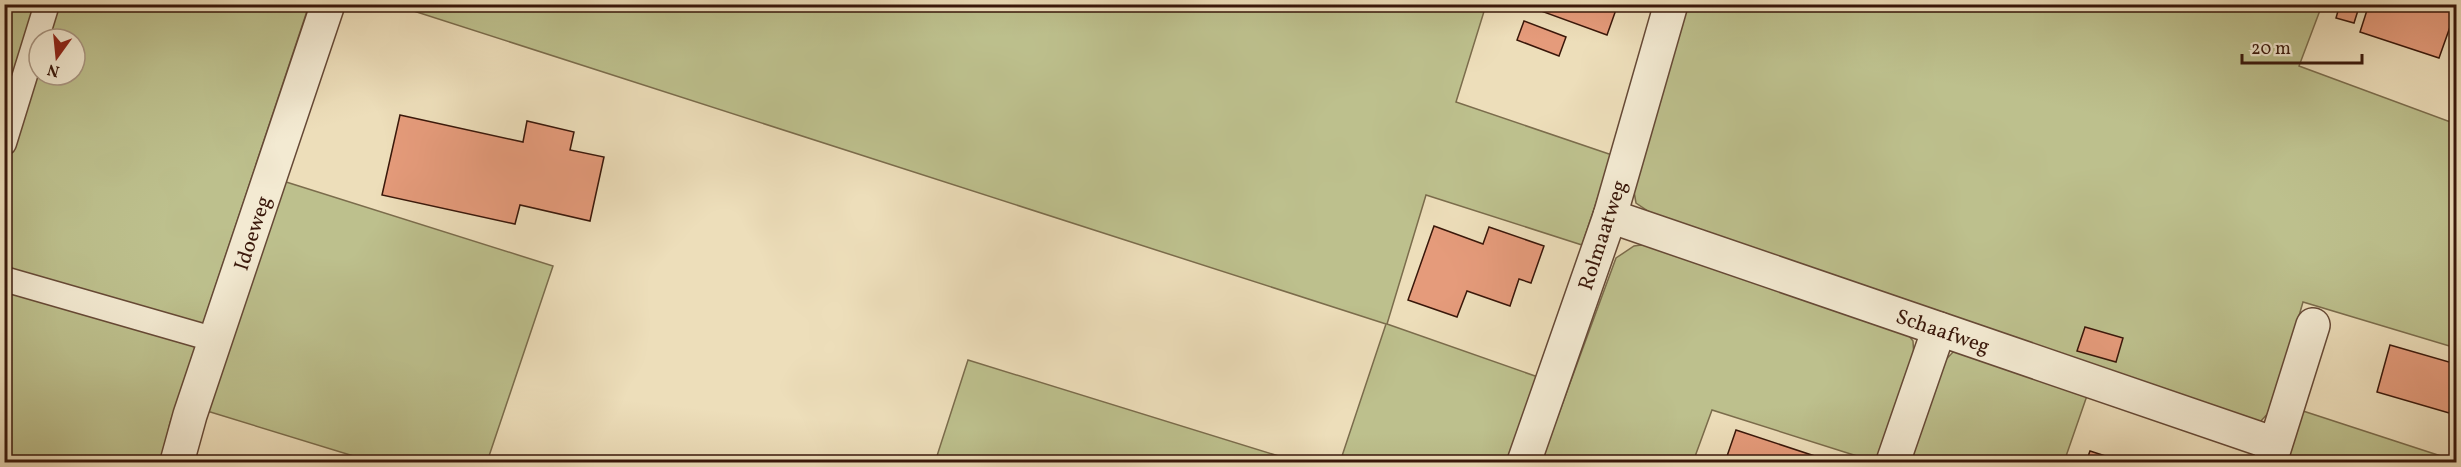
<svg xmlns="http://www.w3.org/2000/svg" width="2461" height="467" font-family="Vollkorn,serif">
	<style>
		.green { fill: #bdc08d; stroke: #7b6c4c; stroke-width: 1.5; fill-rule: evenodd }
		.building { fill: #e59b7b; stroke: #39170a; stroke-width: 1.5 }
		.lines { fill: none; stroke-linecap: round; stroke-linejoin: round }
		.lane-casing { stroke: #664936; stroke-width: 27 }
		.street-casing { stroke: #664936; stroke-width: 36 }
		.lane { stroke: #f3ead2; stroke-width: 24 }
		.street { stroke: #f3ead2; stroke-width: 33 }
		.labels { text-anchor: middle; stroke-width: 4.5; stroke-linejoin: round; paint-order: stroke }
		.street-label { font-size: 21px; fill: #39170a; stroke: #f3ead2 }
	</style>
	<rect width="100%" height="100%" fill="#eddeba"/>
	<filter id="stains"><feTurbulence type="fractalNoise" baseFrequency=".00333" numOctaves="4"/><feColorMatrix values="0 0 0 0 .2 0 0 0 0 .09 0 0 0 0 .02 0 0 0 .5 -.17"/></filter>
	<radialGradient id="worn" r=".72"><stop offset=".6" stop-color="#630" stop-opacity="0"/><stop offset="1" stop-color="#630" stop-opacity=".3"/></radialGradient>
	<g class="green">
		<path d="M4 5H309L170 423 161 462H5ZM39 39H75V75H39Z"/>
		<polygon points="395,5 1486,5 1456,102 1612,155 1582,245 1426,195 1387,324 1538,377 1508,462 1340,462 1386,324"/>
		<polygon points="1685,5 2322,5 2299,66 2456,124 2456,348 2303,302 2272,409 2260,422 1657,217 1636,203 1633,186"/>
		<polygon points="283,181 553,266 487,462 373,462 207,411"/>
		<polygon points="1655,243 1903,328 1913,341 1914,358 1876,462 1712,410 1693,462 1541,462 1616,258 1634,246"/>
		<polygon points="1954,351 2090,387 2064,462 1905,462 1938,368"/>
		<polygon points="968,360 1298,462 935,462"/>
		<polygon points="2297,409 2447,458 2445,462 2279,462"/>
	</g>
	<g class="building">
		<polygon points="1522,4 1618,4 1607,35"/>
		<polygon points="2340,4 2360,4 2354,23 2336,18"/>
		<polygon points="2369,4 2456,4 2456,10 2439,58 2360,32"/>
		<polygon points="1524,21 1566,37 1559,56 1517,40"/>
		<polygon points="400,115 523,142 527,121 574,132 570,150 604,157 590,221 520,205 515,224 382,195"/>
		<polygon points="1434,226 1483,244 1489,227 1544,246 1531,283 1519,279 1510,306 1467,291 1457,317 1408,300"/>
		<polygon points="2085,327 2123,338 2116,362 2077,351"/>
		<polygon points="2390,345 2456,364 2456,415 2377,392"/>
		<polygon points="1736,430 1833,462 1725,462"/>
		<polygon points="2090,451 2124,462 2086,462"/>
	</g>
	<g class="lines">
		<defs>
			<g id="lane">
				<polyline points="4,143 47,4"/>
				<polyline points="4,279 216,340"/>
			</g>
			<g id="street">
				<polyline points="1610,216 2275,444"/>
				<polyline points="177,462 190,415 328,4"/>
				<polyline points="1524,462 1610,216 1671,4"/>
				<polyline points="1893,462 1939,329"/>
				<polyline points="2270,462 2313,325"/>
			</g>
		</defs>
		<use href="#lane" class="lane-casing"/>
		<use href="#street" class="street-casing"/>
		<use href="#lane" class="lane"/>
		<use href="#street" class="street"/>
	</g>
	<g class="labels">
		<g class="street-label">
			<text transform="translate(252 233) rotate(-72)" y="7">Idoeweg</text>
			<text transform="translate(1602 235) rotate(-72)" y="7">Rolmaatweg</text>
			<text transform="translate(1943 331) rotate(19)" y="7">Schaafweg</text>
		</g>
	</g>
	<rect width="2461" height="467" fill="none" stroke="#eddeba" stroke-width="24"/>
	<rect x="6" y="6" width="2449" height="455" fill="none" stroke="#39170a" stroke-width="3"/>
	<rect x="12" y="12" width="2437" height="443" fill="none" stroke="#39170a" stroke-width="1.5"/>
	<g transform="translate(57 57) rotate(195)"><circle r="28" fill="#f3ead2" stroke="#a99682" stroke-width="1.5"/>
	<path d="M0-4.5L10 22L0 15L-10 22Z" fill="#8f2418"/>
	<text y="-9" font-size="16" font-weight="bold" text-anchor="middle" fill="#39170a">N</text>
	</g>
	<path d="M2242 54v9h120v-9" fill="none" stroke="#39170a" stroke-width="3"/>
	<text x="2251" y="54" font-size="18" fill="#39170a" stroke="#f3ead2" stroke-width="4.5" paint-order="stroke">20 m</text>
	<rect width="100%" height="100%" filter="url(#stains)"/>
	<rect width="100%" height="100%" fill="url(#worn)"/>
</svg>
